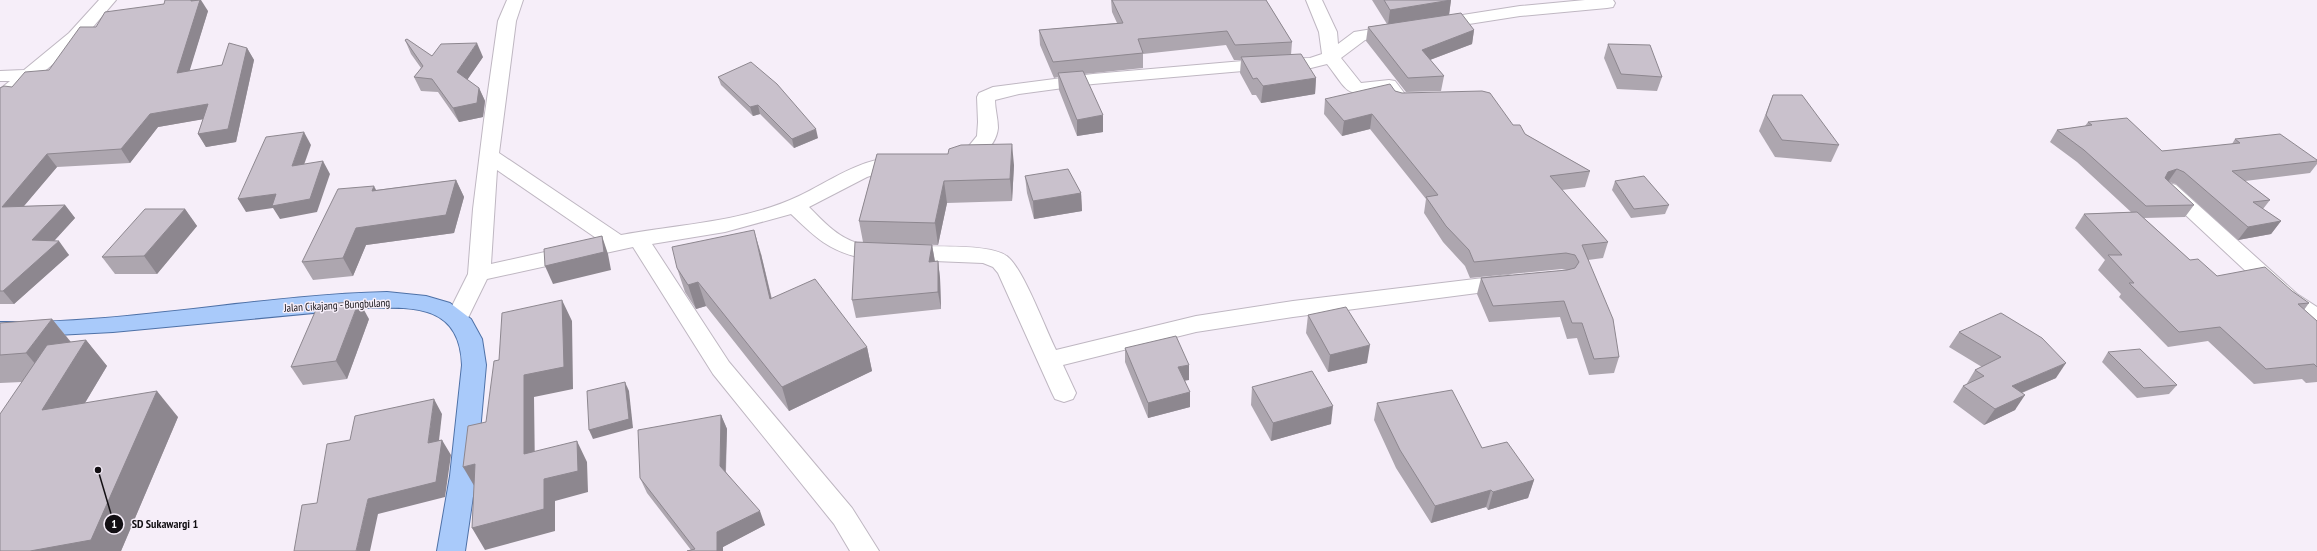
<svg xmlns="http://www.w3.org/2000/svg" width="2317" height="551" font-family="'PT Sans Narrow',sans-serif">
	<style>
		.lines { fill: none; stroke-linecap: round; stroke-linejoin: round }
		.street-casing { stroke: #bfb7c2; stroke-width: 2 }
		.primary-casing { stroke: #4e71a7; stroke-width: 2 }
		.street { fill: #fff; fill-rule: evenodd }
		.primary { fill: #a9cafa; fill-rule: evenodd }
		.wall { fill: #ada6af }
		.shaded-wall { fill: #8d878f }
		.building { fill: #c9c1cc; stroke: #8d878f }
		.labels { text-anchor: middle; stroke-width: 3; stroke-linejoin: round; paint-order: stroke }
		.street-label { font-size: 11px; fill: #120f13; stroke: #f6eef9 }
		.leader { fill: none; stroke: #120f13; stroke-width: 1.5 }
		.callout-dot { fill: #120f13; stroke: #f6eef9; stroke-width: 1.5 }
		.mark-label { font-size: 12px; text-anchor: middle; font-weight: bold; fill: #fff }
		.callout-label { font-size: 12px; text-anchor: middle; font-weight: bold; fill: #120f13; stroke: #f6eef9; stroke-width: 3; stroke-linejoin: round; paint-order: stroke }
	</style>
	<rect width="100%" height="100%" fill="#f6eef9"/>
	<g class="lines">
		<defs>
			<g id="street">
				<polygon points="99,0 116,0 81,41 7,102 0,104 0,89 10,81 0,81 0,71 24,70 69,33"/>
				<path d="M507 0H523L516 21 499 153 621 235C681 224 744 222 799 196 833 180 871 150 910 160L913 164 910 168 888 170 867 177 809 207C823 221 837 237 857 243 888 252 990 238 1009 258 1025 273 1045 328 1056 350L1196 316 1293 301 1508 275 1516 277 1519 282 1516 287 1508 289 1293 317 1196 332 1063 365 1076 393 1073 399 1064 402 1055 399 1052 393 998 273 993 267 983 263 861 258C828 250 815 237 791 214L725 232 652 244 729 362 852 508 879 551H850L834 524 713 374 633 247 487 279 465 324 457 326 449 324 446 318 468 274 473 209 484 120 498 21ZM497 170 599 240 491 264Z"/>
				<path d="M1306 0H1322L1337 32 1338 44 1354 32 1397 25 1403 26 1406 30 1403 34 1365 40 1341 58 1361 83 1389 80 1395 81 1405 94 1418 95 1420 99 1418 103 1400 106 1393 104 1384 91C1344 96 1351 95 1327 64L1311 68 1266 69 1093 84 1019 94 995 100C995 109 998 119 998 128 996 149 970 170 950 165L947 161 950 157 968 147 977 136 978 122 977 97 979 93 993 87 1093 74 1266 59 1310 58 1322 54 1319 32Z"/>
				<polygon points="1585,0 1613,0 1615,3 1613,7 1607,8 1520,16 1437,29 1431,28 1428,24 1431,20 1437,19 1520,6"/>
				<polygon points="2169,183 2176,185 2297,294 2317,307 2317,326 2309,324 2281,304 2162,193 2159,189 2162,185"/>
			</g>
			<path id="primary" d="M387 292 426 296 450 303 471 319 482 339 486 365 476 476 465 551H437L450 476 462 365C460 304 413 307 366 308L113 332 0 338V322C129 324 258 295 387 292Z"/>
		</defs>
		<use href="#street" class="street-casing"/>
		<use href="#primary" class="primary-casing"/>
		<use href="#street" class="street"/>
		<use href="#primary" class="primary"/>
	</g>
	<g class="wall">
		<polygon points="1111,0 1266,0 1292,42 1291,55 1316,78 1315,94 1261,103 1256,95 1252,95 1240,73 1241,60 1234,60 1226,45 1143,54 1143,68 1084,74 1103,132 1077,136 1059,90 1058,77 1054,78 1040,45 1039,30 1117,23 1112,12"/>
		<polygon points="1372,0 1451,0 1449,15 1474,30 1472,44 1430,60 1444,76 1441,91 1406,92 1366,41 1368,27 1387,24"/>
		<polygon points="164,4 208,11 189,71 222,65 247,48 254,60 236,142 206,147 198,134 203,119 158,127 130,163 57,167 24,206 65,205 75,218 54,241 69,255 14,304 0,304 0,88 12,87 49,70 96,27"/>
		<polygon points="405,40 432,56 483,57 467,80 479,88 485,101 483,117 459,122 438,92 421,91 414,77 421,68 411,54"/>
		<polygon points="1608,44 1662,77 1657,91 1617,89 1604,58"/>
		<polygon points="718,77 818,138 794,148 760,114 753,116 721,85"/>
		<polygon points="1395,91 1513,125 1525,134 1590,171 1585,187 1562,190 1608,242 1603,258 1588,260 1619,357 1614,373 1589,375 1577,338 1567,339 1560,317 1489,322 1477,294 1481,278 1567,270 1562,269 1470,278 1465,266 1443,242 1424,213 1426,199 1370,129 1342,136 1324,114 1325,99"/>
		<polygon points="1773,95 1839,145 1831,162 1775,157 1759,131"/>
		<polygon points="2088,122 2162,151 2232,144 2235,139 2317,160 2317,164 2310,173 2245,181 2270,200 2263,209 2281,221 2271,234 2238,240 2176,184 2169,182 2194,205 2185,217 2144,218 2190,260 2217,276 2292,291 2309,303 2304,310 2317,321 2317,382 2306,383 2302,379 2254,384 2208,341 2168,347 2119,297 2121,294 2098,270 2105,260 2075,228 2084,214 2131,212 2077,162 2050,142 2057,130 2085,126"/>
		<polygon points="877,154 1014,165 1012,201 947,203 938,245 909,244 932,245 935,261 938,261 940,278 941,309 856,318 852,300 863,242 859,221"/>
		<polygon points="1025,176 1081,193 1082,211 1034,219 1027,193"/>
		<polygon points="456,180 464,197 454,233 366,245 353,276 313,280 302,262 376,190"/>
		<polygon points="1615,181 1669,205 1665,214 1631,218 1612,190"/>
		<polygon points="185,209 197,226 157,274 115,274 102,257"/>
		<polygon points="761,254 772,299 867,347 872,371 789,411 706,306 696,309 685,292 677,268"/>
		<polygon points="1308,315 1367,363 1328,372 1306,333"/>
		<polygon points="52,319 71,342 86,340 107,366 85,403 178,417 121,551 0,551 22,382 0,383 0,323"/>
		<polygon points="369,319 347,379 303,385 291,367"/>
		<polygon points="1959,332 2056,378 2022,393 2015,410 1984,425 1953,402 1963,386 1966,385 1975,370 1982,367 1949,347"/>
		<polygon points="1125,348 1189,380 1185,380 1190,407 1148,418 1125,362"/>
		<polygon points="2108,352 2177,385 2169,394 2137,398 2102,362"/>
		<polygon points="1252,387 1331,424 1271,441 1251,405"/>
		<polygon points="1377,403 1482,448 1534,480 1528,498 1488,510 1486,507 1431,523 1396,468 1374,420"/>
		<polygon points="721,415 727,429 726,472 765,525 723,547 723,551 687,551 691,550 647,493 640,478"/>
	</g>
	<g class="shaded-wall">
		<polygon points="191,0 201,0 208,11 185,86 177,73"/>
		<polygon points="1451,0 1449,15 1388,25 1390,10"/>
		<polygon points="1474,30 1472,44 1419,64 1422,50"/>
		<polygon points="477,43 483,57 463,86 457,72"/>
		<polygon points="247,48 254,60 236,142 206,147 198,134"/>
		<polygon points="1316,78 1315,94 1261,103 1263,86"/>
		<polygon points="479,88 485,101 483,117 459,122 453,108"/>
		<polygon points="208,104 216,117 158,127 130,163 121,149 150,114"/>
		<polygon points="758,105 760,114 753,116 750,107"/>
		<polygon points="1372,114 1370,129 1342,136 1344,121"/>
		<polygon points="1103,115 1103,132 1077,136 1077,120"/>
		<polygon points="816,129 818,138 794,148 792,139"/>
		<polygon points="304,132 311,145 299,179 292,166"/>
		<polygon points="1012,144 1014,165 1012,201 1010,179"/>
		<polygon points="47,154 57,167 12,220 2,207"/>
		<polygon points="323,161 330,174 317,212 280,219 273,208 246,212 238,199"/>
		<polygon points="2177,169 2168,182 2160,184 2168,172"/>
		<polygon points="456,180 464,197 454,233 366,245 353,276 343,258 356,228"/>
		<polygon points="944,181 947,203 938,245 935,223"/>
		<polygon points="374,186 383,203 372,191"/>
		<polygon points="1081,193 1082,211 1034,219 1033,201"/>
		<polygon points="65,205 75,218 43,253 32,240"/>
		<polygon points="185,209 197,226 157,274 144,256"/>
		<polygon points="2281,221 2271,234 2238,240 2248,227"/>
		<polygon points="754,230 761,254 777,323 770,299"/>
		<polygon points="602,236 608,254 611,270 553,284 545,266"/>
		<polygon points="59,241 69,255 14,304 3,291"/>
		<polygon points="932,245 935,263 929,262"/>
		<polygon points="938,261 940,278 941,309 938,292"/>
		<polygon points="698,282 706,306 696,309 688,285"/>
		<polygon points="562,300 572,321 573,389 534,397 535,475 524,454 524,375"/>
		<polygon points="359,301 369,319 347,379 336,361"/>
		<polygon points="52,319 73,345 48,379 26,353"/>
		<polygon points="86,340 107,366 65,436 42,410"/>
		<polygon points="1370,345 1367,363 1328,372 1330,355"/>
		<polygon points="867,347 872,371 789,411 782,387"/>
		<polygon points="2066,363 2056,378 2002,401 2012,386"/>
		<polygon points="1189,365 1189,380 1178,382 1178,367"/>
		<polygon points="625,382 629,391 633,428 593,439 589,430"/>
		<polygon points="157,391 178,417 121,551 30,551"/>
		<polygon points="1190,392 1190,407 1148,418 1148,403"/>
		<polygon points="2025,395 2015,410 1984,425 1995,409"/>
		<polygon points="434,399 442,414 437,458 428,443"/>
		<polygon points="1333,406 1331,424 1271,441 1273,423"/>
		<polygon points="721,415 727,429 725,481 720,466"/>
		<polygon points="442,440 451,455 445,497 378,514 370,551 356,551 368,499"/>
		<polygon points="577,441 587,462 588,492 555,501 555,531 485,550 472,528"/>
		<polygon points="475,464 476,489 463,467"/>
		<polygon points="1534,480 1528,498 1488,510 1493,492"/>
		<polygon points="1491,490 1486,507 1431,523 1435,506"/>
		<polygon points="760,511 765,525 723,547 723,551 717,551 717,532"/>
	</g>
	<g class="building">
		<polygon points="165,0 191,0 191,1 200,0 177,73 222,65 229,43 247,48 228,129 198,134 208,104 150,114 121,149 47,154 2,207 65,205 32,240 59,241 3,291 0,291 0,88 4,86 12,87 25,72 49,70 80,27 96,27 105,12 164,4"/>
		<polygon points="1112,0 1266,0 1292,42 1235,45 1227,31 1138,39 1143,53 1053,62 1039,30 1123,23"/>
		<polygon points="1384,0 1451,0 1390,10"/>
		<polygon points="1461,13 1474,30 1422,50 1444,76 1408,78 1368,27"/>
		<polygon points="407,39 432,56 441,44 477,43 457,72 479,88 477,103 453,108 432,79 414,77 423,66 405,40"/>
		<polygon points="1608,44 1650,45 1662,77 1621,74"/>
		<polygon points="1301,54 1316,78 1263,86 1257,78 1253,79 1241,57"/>
		<polygon points="751,62 777,84 816,129 792,139 758,105 750,107 718,77"/>
		<polygon points="1083,71 1103,115 1077,120 1058,73"/>
		<polygon points="1390,84 1395,91 1402,93 1482,91 1490,93 1513,125 1520,125 1525,134 1590,171 1550,176 1608,242 1582,245 1613,319 1619,357 1594,359 1582,323 1572,323 1564,301 1493,306 1481,278 1567,270 1575,268 1579,262 1575,255 1566,253 1474,262 1469,250 1446,226 1426,197 1438,195 1372,114 1344,121 1325,99"/>
		<polygon points="1773,95 1802,95 1839,145 1782,140 1766,115"/>
		<polygon points="2127,118 2162,151 2240,143 2235,139 2280,134 2317,160 2317,161 2232,171 2270,200 2253,202 2281,221 2248,227 2184,172 2177,169 2168,172 2165,178 2194,205 2146,206 2084,150 2057,130 2092,125 2088,122"/>
		<polygon points="304,132 292,166 323,161 310,199 272,206 276,194 238,199 266,137"/>
		<polygon points="1012,144 1010,179 944,181 935,223 859,221 877,154 948,154 949,149 961,145"/>
		<polygon points="1068,169 1081,193 1033,201 1025,176"/>
		<polygon points="1644,176 1669,205 1634,209 1615,181"/>
		<polygon points="456,180 446,215 356,228 343,258 302,262 338,189 374,186 372,191"/>
		<polygon points="145,209 185,209 144,256 102,257"/>
		<polygon points="2137,212 2190,260 2198,259 2217,276 2265,267 2292,291 2309,303 2298,304 2317,321 2317,367 2314,364 2266,369 2220,327 2179,332 2129,283 2134,283 2108,255 2122,255 2084,214"/>
		<polygon points="754,230 770,299 815,279 867,347 782,387 698,282 688,285 677,268 672,247"/>
		<polygon points="602,236 604,252 545,266 544,249"/>
		<polygon points="855,242 932,245 929,262 938,261 938,292 852,300"/>
		<polygon points="562,300 564,367 524,375 524,454 577,441 578,471 544,479 544,509 472,528 475,464 463,467 468,426 486,422 494,361 499,360 502,313"/>
		<polygon points="359,301 336,361 291,367 318,305"/>
		<polygon points="1346,307 1370,345 1330,355 1308,315"/>
		<polygon points="2001,313 2042,338 2066,363 2012,386 2025,395 1995,409 1963,386 1984,376 1975,370 2001,357 1959,332"/>
		<polygon points="52,319 26,353 0,355 0,323"/>
		<polygon points="1176,336 1189,365 1178,367 1190,392 1148,403 1125,348"/>
		<polygon points="86,340 42,410 157,391 91,540 30,551 0,551 0,414 47,345"/>
		<polygon points="2140,349 2177,385 2144,388 2108,352"/>
		<polygon points="1312,371 1333,406 1273,423 1252,387"/>
		<polygon points="625,382 629,419 589,430 587,391"/>
		<polygon points="1452,390 1482,448 1507,442 1534,480 1493,492 1491,490 1435,506 1400,450 1377,403"/>
		<polygon points="434,399 428,443 442,440 436,482 368,499 356,551 294,551 302,505 317,503 327,444 350,440 355,416"/>
		<polygon points="721,415 720,466 760,511 717,532 717,551 687,551 695,549 640,478 638,430"/>
	</g>
	<g class="labels">
		<g class="street-label">
			<text transform="translate(337 305) rotate(-3)" y="4">Jalan Cikajang - Bungbulang</text>
		</g>
	</g>
	<path class="leader" d="M98 470L114 524"/>
	<g class="callout-dot">
		<circle cx="98" cy="470" r="4"/>
		<circle cx="114" cy="524" r="10"/>
	</g>
	<g class="mark-label">
		<text x="114" y="528">1</text>
	</g>
	<g class="callout-label">
		<text x="165" y="528">SD Sukawargi 1</text>
	</g>
</svg>
